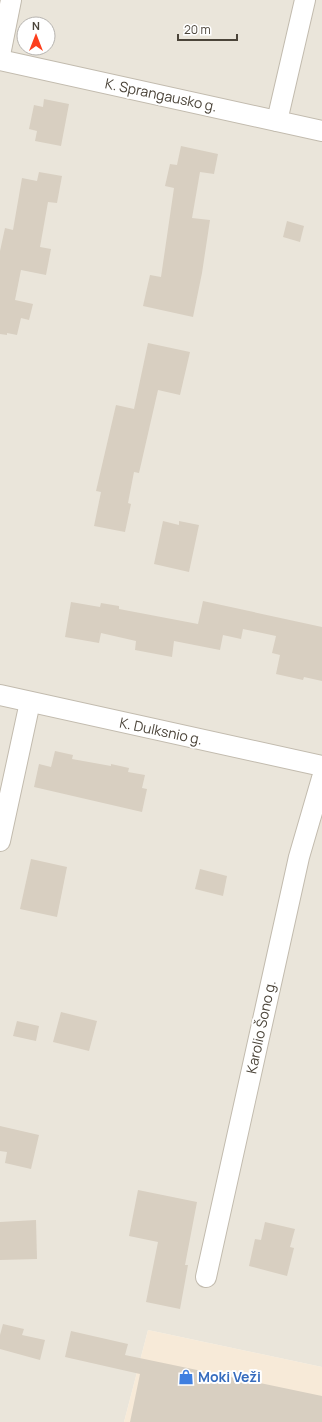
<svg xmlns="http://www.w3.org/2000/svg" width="322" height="1422" font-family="Manrope,sans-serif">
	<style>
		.residential { fill: #eae5da; fill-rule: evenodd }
		.commercial { fill: #f7ead8 }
		.building { fill: #d8cfc1 }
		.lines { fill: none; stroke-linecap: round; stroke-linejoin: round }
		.minor-casing { stroke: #c2bbae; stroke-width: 22 }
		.minor { stroke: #fff; stroke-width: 20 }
		.labels { text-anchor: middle; stroke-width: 4; stroke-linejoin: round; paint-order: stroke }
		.street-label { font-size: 14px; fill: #4b4439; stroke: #fff }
		.shop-label { font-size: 14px; font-weight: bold; fill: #366cbe; stroke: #fff; text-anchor: start }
	</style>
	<rect width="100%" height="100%" fill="#f6f3ec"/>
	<path class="residential" d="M0 0H322V1367L148 1330 124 1422H0ZM24 24H48V48H24Z"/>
	<polygon class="commercial" points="148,1330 322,1367 322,1422 124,1422"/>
	<g class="building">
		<polygon points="44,99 69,104 61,146 35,141 37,131 29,129 34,105 43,107"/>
		<polygon points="181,146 218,154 214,174 200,172 192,218 210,220 202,273 193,317 143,306 150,275 161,277 174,188 165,186 170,164 177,165"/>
		<polygon points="39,172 62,176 57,203 48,202 40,247 51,249 46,275 21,270 15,300 33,304 29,320 21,318 17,335 7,333 7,335 0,334 0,251 5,228 13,230 22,178 37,181"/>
		<polygon points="287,221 304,226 300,242 283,237"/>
		<polygon points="148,343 190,352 180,395 158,390 139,473 134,472 128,503 131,504 125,532 94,526 101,492 96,491 116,405 134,409"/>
		<polygon points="163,521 179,525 179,521 199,525 189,572 154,564"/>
		<polygon points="203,601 322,627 322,681 304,677 303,680 276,674 280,655 272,653 276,636 243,629 241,639 223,635 220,650 174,641 172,657 135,650 136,641 101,633 99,643 65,637 71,602 100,607 101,603 119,606 119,609 198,624"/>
		<polygon points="55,751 73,755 72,759 111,766 111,764 129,768 128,772 145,775 142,788 147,789 142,812 34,787 39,764 51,767"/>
		<polygon points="31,859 67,867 57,917 20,909"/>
		<polygon points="200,869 227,876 223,896 195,889"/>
		<polygon points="61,1012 97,1021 89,1051 53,1042"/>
		<polygon points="17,1021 39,1026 36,1041 13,1036"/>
		<polygon points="0,1126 39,1135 31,1169 5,1163 7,1152 0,1151"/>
		<polygon points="138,1190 197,1202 185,1265 188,1265 180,1309 146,1302 158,1242 129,1236"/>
		<polygon points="36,1220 37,1259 0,1260 0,1222"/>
		<polygon points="265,1222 295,1229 290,1247 294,1248 287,1276 249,1266 255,1239 261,1240"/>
		<polygon points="3,1324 24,1329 22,1335 45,1340 40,1360 0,1349 0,1335"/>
		<polygon points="71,1331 128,1344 125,1355 322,1396 322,1422 130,1422 140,1374 65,1357"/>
	</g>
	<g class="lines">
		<defs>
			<g id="minor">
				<polyline points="0,55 11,0"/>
				<polyline points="0,60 322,131"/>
				<polyline points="277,121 305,0"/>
				<polyline points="0,695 322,766"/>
				<polyline points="0,841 30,702"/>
				<polyline points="206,1277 299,857 322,778"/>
			</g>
		</defs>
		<use href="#minor" class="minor-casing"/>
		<use href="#minor" class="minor"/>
	</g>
	<defs>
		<symbol id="shop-bare" viewBox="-9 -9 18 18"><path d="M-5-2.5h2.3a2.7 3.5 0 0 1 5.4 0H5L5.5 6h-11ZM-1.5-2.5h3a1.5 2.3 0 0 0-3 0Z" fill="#3f7fe0" stroke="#fff" stroke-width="2.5" paint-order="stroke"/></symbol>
	</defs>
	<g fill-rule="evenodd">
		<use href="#shop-bare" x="175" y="1366" width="22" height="22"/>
	</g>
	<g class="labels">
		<g class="street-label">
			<text transform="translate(161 95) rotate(12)" y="5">K. Sprangausko g.</text>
			<text transform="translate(161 731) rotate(12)" y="5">K. Dulksnio g.</text>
			<text transform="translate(261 1027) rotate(-78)" y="5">Karolio Šono g.</text>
		</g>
		<g class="shop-label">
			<text x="198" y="1382">Moki Veži</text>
		</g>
	</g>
	<g transform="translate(36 36)"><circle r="19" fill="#ffffff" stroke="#b7b4b0"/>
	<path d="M0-3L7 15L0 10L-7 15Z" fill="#fc3f1d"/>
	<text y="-6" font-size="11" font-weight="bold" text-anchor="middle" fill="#4b4439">N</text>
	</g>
	<path d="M178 34v6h59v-6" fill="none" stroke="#4b4439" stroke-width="2"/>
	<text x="184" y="34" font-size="12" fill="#4b4439" stroke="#ffffff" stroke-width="3" paint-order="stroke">20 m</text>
</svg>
